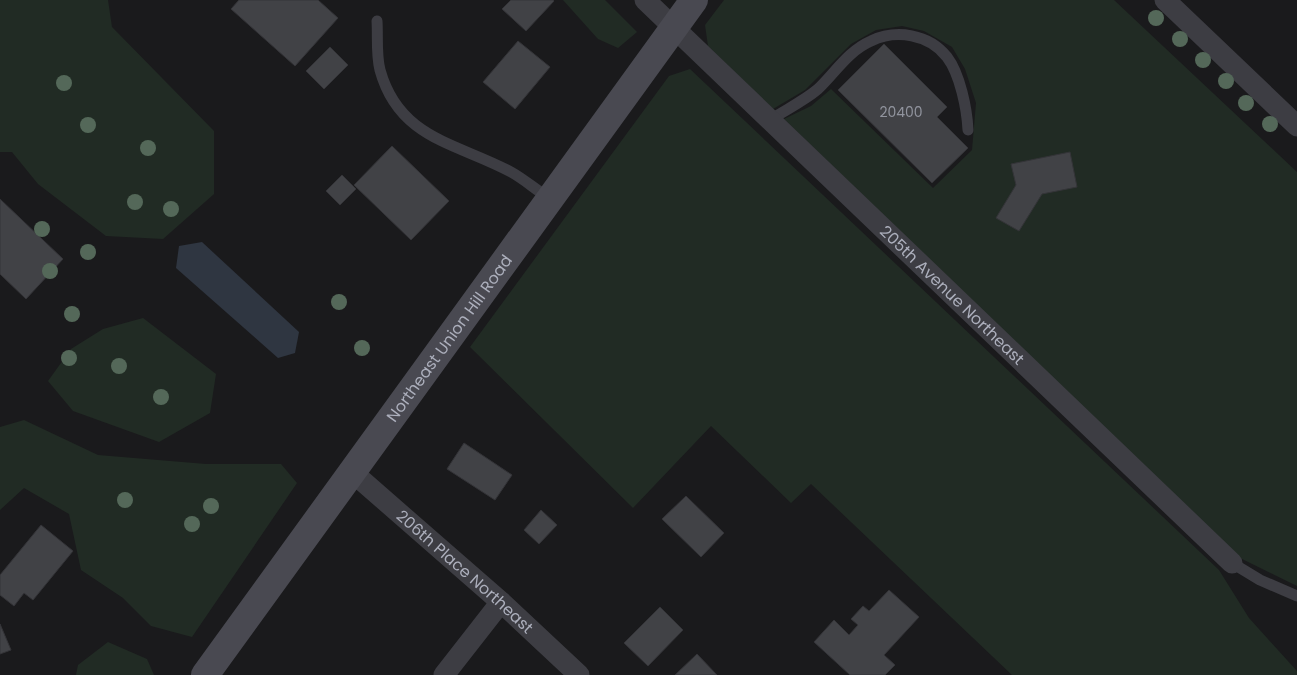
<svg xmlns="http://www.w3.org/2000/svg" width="1297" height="675" font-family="Poppins,sans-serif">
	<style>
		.green { fill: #212b24 }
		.water { fill: #2f3641 }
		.building { fill: #414246; stroke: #343438 }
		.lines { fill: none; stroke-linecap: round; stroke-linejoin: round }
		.lane { stroke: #3d3d43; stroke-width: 11 }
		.street { stroke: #3d3d43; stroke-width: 21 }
		.secondary { stroke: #494951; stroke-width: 28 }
		.tree { fill: #546859 }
		.labels { text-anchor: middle; stroke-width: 4; stroke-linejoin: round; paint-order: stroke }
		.number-label { font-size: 14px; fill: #91949e }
		.street-label { font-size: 16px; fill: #acafbc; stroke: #151517 }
	</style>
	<rect width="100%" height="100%" fill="#1a1a1c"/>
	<g class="green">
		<polygon points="0,0 108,0 112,27 214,131 214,194 163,239 106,236 38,184 12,152 0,152"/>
		<polygon points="563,0 605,0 637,32 618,48 598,39"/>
		<polygon points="724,0 1114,0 1297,172 1297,586 1238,557 784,119 811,106 831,89 933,188 972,150 976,103 965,69 952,47 924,31 902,26 876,30 851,44 805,90 773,109 708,46 705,25"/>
		<polygon points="690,69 1219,570 1249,618 1297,671 1297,675 1012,675 811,484 791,503 711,426 633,508 470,347 669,76"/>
		<polygon points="143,318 216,374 210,413 159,442 73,411 48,381 71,349 103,329"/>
		<polygon points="24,420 98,455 206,464 281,464 297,483 192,637 151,626 123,598 81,570 69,514 24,488 0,510 0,427"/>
		<polygon points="108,642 147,659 154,675 76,675 78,665"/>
	</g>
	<polygon class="water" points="202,242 299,332 295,353 278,358 176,268 179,246"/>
	<g class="building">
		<polygon points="239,0 318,0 338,18 295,66 231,9"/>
		<polygon points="511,0 553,0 554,1 526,31 502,9"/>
		<polygon points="518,41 550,67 515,109 483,82"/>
		<polygon points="884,44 947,107 937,117 968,148 932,183 838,90"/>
		<polygon points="330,47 348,65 324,89 306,71"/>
		<polygon points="392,146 449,201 411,240 354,185"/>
		<polygon points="1070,152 1077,187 1042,194 1019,231 996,218 1016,185 1011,164"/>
		<polygon points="342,175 356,189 340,205 326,191"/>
		<polygon points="0,199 63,259 26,299 0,274"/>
		<polygon points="464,443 512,475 495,500 447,469"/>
		<polygon points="686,496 724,533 701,557 662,519"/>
		<polygon points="541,510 557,525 539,544 524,530"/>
		<polygon points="41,525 73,551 33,600 24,593 14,606 0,595 0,575"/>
		<polygon points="889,590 919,617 884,655 895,665 885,675 850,675 814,642 834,620 849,635 858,625 851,619 863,606 869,611"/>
		<polygon points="660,607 683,630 648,666 624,643"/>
		<polygon points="0,624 11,650 0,654"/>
		<polygon points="697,654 717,675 675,675"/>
	</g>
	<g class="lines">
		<g class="lane">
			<path d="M377 21C378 36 376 55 380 70 399 139 457 143 511 172 524 179 536 190 549 198"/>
			<path d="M770 120C785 110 804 101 818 89 835 73 848 51 871 41 896 29 929 34 947 57 960 74 967 109 968 130"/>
			<polyline points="1232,563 1260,580 1297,596"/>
		</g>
		<g class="street">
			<path id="s1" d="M645 0 1232 563"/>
			<polyline points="1165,0 1297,126"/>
			<path id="s2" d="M351 471 501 602 579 675"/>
			<polyline points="444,675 501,602"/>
		</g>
		<path class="secondary" id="s3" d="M205 675 694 0"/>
	</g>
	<g class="tree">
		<circle cx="1156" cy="18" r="8"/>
		<circle cx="1180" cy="39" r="8"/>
		<circle cx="1203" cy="60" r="8"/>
		<circle cx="1226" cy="81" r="8"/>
		<circle cx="64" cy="83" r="8"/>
		<circle cx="1246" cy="103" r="8"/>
		<circle cx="1270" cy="124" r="8"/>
		<circle cx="88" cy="125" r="8"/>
		<circle cx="148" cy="148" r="8"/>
		<circle cx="135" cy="202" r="8"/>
		<circle cx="171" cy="209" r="8"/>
		<circle cx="42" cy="229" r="8"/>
		<circle cx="88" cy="252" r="8"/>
		<circle cx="50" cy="271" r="8"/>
		<circle cx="339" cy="302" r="8"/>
		<circle cx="72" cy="314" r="8"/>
		<circle cx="362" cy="348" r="8"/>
		<circle cx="69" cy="358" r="8"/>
		<circle cx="119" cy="366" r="8"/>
		<circle cx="161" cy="397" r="8"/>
		<circle cx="125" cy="500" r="8"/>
		<circle cx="211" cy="506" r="8"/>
		<circle cx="192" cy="524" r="8"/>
	</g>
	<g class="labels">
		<g class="number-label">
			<text x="901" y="117">20400</text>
		</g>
		<g class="street-label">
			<text dy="6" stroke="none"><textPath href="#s1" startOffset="426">205th Avenue Northeast</textPath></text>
			<text dy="6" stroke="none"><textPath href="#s3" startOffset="416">Northeast Union Hill Road</textPath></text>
			<text dy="6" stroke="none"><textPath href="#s2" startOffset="152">206th Place Northeast</textPath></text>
		</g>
	</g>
</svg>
